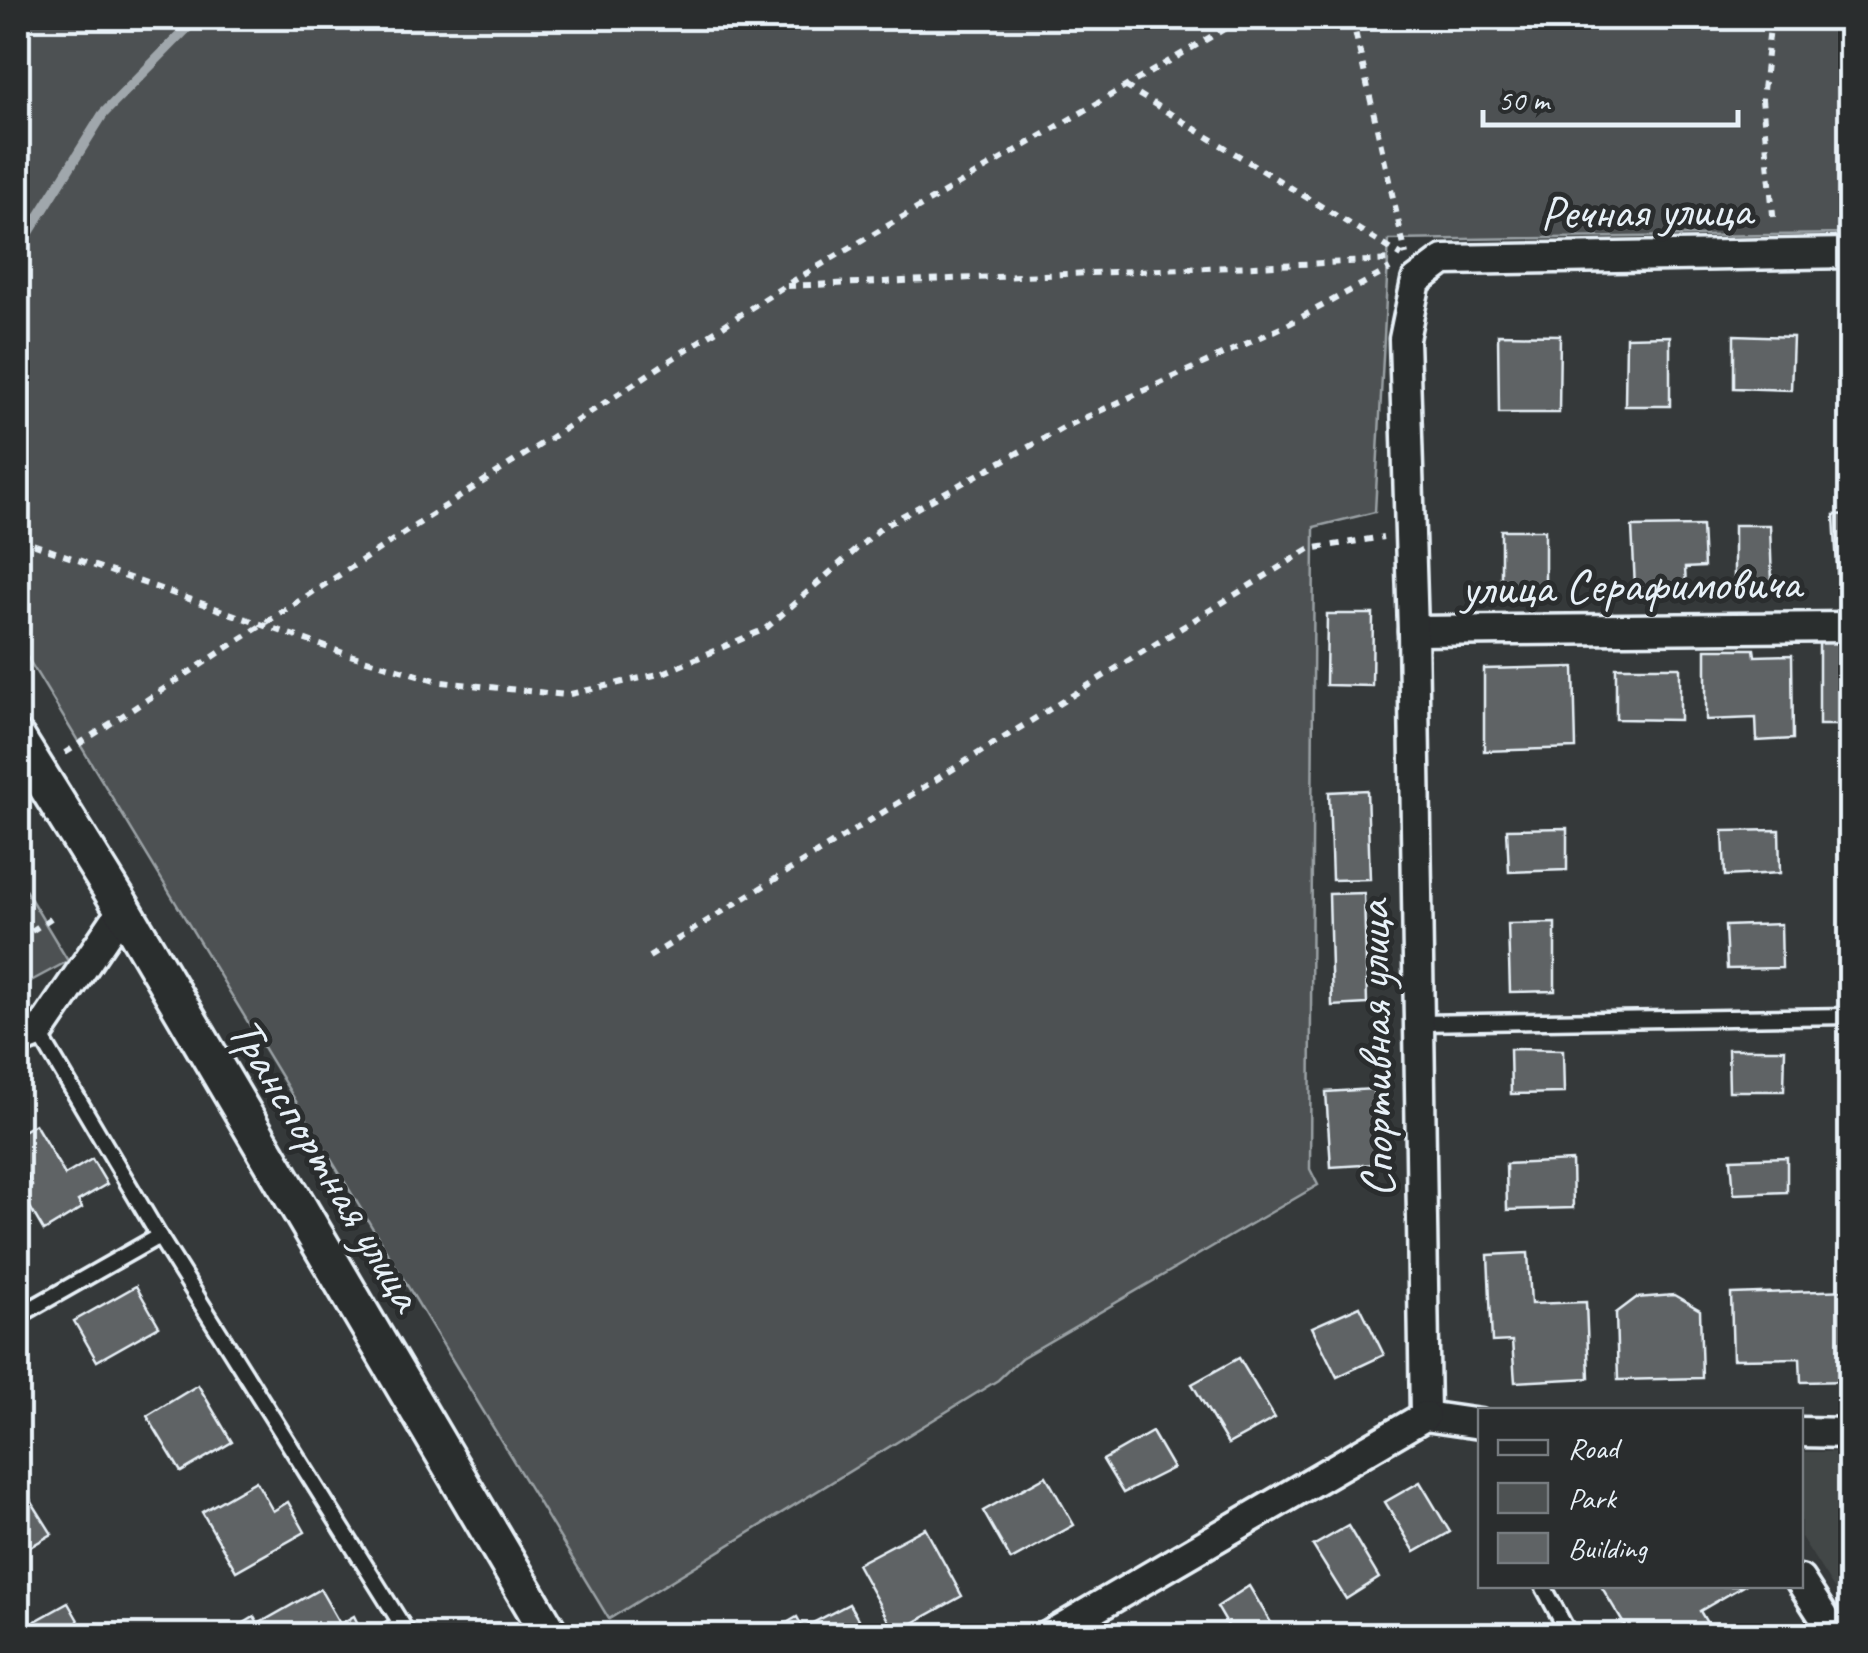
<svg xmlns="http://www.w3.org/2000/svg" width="1868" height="1653" font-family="Caveat,sans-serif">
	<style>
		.built { fill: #424647 }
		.green { fill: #4d5152; stroke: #9aa1a5; stroke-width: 2.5 }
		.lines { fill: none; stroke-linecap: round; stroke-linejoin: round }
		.stream { stroke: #a0a7ac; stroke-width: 10 }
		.building { fill: #5f6365; stroke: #e8f1f8; stroke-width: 2.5 }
		.service-casing { stroke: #e8f1f8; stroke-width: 21 }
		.minor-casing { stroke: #e8f1f8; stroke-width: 35 }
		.tertiary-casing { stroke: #e8f1f8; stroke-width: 42 }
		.path { stroke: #e8f1f8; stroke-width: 6; stroke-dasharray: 8 8; stroke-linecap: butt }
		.service { stroke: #2a2d2e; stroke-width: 14 }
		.minor { stroke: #2a2d2e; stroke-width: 28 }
		.tertiary { stroke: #2a2d2e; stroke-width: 35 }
		.labels { text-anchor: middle; stroke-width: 10; stroke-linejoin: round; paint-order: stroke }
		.street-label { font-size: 48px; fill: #e8f1f8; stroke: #2a2d2e }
	</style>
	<rect width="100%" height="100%" fill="#35393a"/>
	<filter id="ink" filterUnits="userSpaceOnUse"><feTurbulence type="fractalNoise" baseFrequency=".01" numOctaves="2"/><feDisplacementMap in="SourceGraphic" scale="20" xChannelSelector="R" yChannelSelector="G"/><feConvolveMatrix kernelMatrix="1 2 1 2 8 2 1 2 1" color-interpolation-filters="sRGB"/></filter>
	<g filter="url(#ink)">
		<polygon class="built" points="1801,1452 1850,1452 1850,1614 1801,1537"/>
		<g class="green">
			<polygon points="18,18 1850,18 1850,234 1389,240 1375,512 1314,527 1310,1169 1318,1185 1021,1358 998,1380 609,1619 18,642"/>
			<polygon points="18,878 68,961 18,988"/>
		</g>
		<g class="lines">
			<polyline class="stream" points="18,250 103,114 197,18"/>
		</g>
		<g class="building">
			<polygon points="1498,334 1560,335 1559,413 1499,413"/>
			<polygon points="1734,335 1793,337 1791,390 1734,388"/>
			<polygon points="1670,336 1670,406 1625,406 1626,337"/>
			<polygon points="1850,514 1850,584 1838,585 1834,515"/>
			<polygon points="1734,525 1770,525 1772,583 1734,583"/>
			<polygon points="1702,526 1704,567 1685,568 1686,585 1635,587 1632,527"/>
			<polygon points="1501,530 1545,530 1545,592 1501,591"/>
			<polygon points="1327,614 1373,614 1372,686 1326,685"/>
			<rect x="1819" y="639" width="31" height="86"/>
			<polygon points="1706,649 1754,649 1755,656 1792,655 1793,739 1757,741 1756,718 1706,720"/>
			<polygon points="1574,667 1576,748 1484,751 1484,669"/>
			<polygon points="1616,667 1680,667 1680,720 1616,719"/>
			<polygon points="1367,790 1370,879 1332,880 1329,792"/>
			<polygon points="1567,828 1567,870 1509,872 1507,829"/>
			<polygon points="1779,830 1780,873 1725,876 1723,831"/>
			<polygon points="1364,893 1367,1004 1332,1006 1329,894"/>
			<polygon points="1555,923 1555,991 1510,992 1508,924"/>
			<polygon points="1781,924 1782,968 1727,969 1725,926"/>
			<polygon points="1510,1049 1563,1050 1564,1093 1511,1094"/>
			<polygon points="1728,1049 1785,1049 1784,1091 1729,1091"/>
			<polygon points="1373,1089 1378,1164 1331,1167 1326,1092"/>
			<polygon points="35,1124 65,1175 92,1159 107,1184 78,1201 82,1208 44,1231 21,1192 32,1185 18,1160 18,1134"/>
			<polygon points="1787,1157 1787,1192 1734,1194 1731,1159"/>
			<polygon points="1572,1161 1573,1208 1507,1210 1506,1164"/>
			<polygon points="1528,1253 1531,1304 1586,1302 1589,1378 1515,1382 1512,1341 1492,1342 1488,1255"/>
			<polygon points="136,1286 159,1326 97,1361 74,1321"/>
			<polygon points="1850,1290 1850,1381 1801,1382 1800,1358 1733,1359 1731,1294"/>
			<polygon points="1674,1295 1700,1310 1702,1378 1618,1380 1616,1313 1636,1298"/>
			<polygon points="1360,1306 1384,1355 1337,1377 1312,1327"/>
			<polygon points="1239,1358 1275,1418 1228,1444 1192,1384"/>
			<polygon points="198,1385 232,1442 181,1472 147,1416"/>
			<polygon points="1152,1432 1173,1468 1123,1493 1103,1460"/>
			<polygon points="1046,1476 1074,1525 1011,1560 983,1511"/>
			<polygon points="256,1481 273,1511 288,1502 305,1532 236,1571 202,1512"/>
			<polygon points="1420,1482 1450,1532 1415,1552 1385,1502"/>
			<polygon points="23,1488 52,1534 18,1554 18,1492"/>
			<polygon points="1348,1526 1379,1578 1346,1599 1313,1546"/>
			<polygon points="925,1528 962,1596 895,1633 857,1564"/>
			<polygon points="1249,1586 1279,1636 1234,1636 1217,1607"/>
			<polygon points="1601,1586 1743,1586 1700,1611 1710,1628 1697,1636 1631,1636"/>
			<polygon points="320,1589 340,1624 354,1616 362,1632 356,1636 234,1636 231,1631 254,1617 258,1624"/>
			<polygon points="68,1603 87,1636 39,1636 32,1623"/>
			<polygon points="849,1604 868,1636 764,1636 797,1617 803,1628"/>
		</g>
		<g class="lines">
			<defs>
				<g id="service">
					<polyline points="1419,1023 1850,1016"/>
					<polyline points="39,1033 159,1236 409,1636"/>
					<polyline points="18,1316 159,1236"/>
					<polyline points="1543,1586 1570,1636"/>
					<polyline points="380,1636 401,1623"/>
				</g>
				<g id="minor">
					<polyline points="1413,631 1850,627"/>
					<polyline points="18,1041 39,1033 123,909"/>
					<polyline points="1425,1416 1413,631 1404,339 1416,281 1444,260 1850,253"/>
					<polyline points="1425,1416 1480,1424"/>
					<polyline points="1800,1432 1850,1433"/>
					<polyline points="1800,1580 1836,1636"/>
					<polyline points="1048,1636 1425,1416"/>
				</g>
				<polyline id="tertiary" points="18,740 123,909 551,1636"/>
			</defs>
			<use href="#service" class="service-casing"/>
			<use href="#minor" class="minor-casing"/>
			<use href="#tertiary" class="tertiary-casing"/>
			<g class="path">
				<polyline points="1352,18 1406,255"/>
				<polyline points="1771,18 1762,99 1774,225"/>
				<polyline points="1125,86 1402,256"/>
				<polyline points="787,286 1394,260"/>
				<polyline points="18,539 346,654 442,682 566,695 663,673 765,629 882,527 1065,427 1287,325 1390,269"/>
				<polyline points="65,753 783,287 1243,18"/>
				<polyline points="18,940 51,918"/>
				<polyline points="649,957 1309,549 1383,537"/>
			</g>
			<use href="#service" class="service"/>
			<use href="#minor" class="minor"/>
			<use href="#tertiary" class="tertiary"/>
		</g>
	</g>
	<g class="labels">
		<g class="street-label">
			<text transform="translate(1646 210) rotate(-1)" y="17">Речная улица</text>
			<text transform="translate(1631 584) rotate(-1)" y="17">улица Серафимовича</text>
			<text transform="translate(1374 1049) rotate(-91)" y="17">Спортивная улица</text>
			<text transform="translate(327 1163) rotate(59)" y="17">Транспортная улица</text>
		</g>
	</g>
	<rect width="1868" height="1653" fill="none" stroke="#2a2d2e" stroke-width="60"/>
	<rect x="30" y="30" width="1808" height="1593" fill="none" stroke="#e8f1f8" stroke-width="4" filter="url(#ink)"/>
	<rect x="1478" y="1408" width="325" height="180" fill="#2a2d2e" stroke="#767b7f" stroke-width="2.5"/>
	<rect x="1498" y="1440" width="50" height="15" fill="#2a2d2e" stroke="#767b7f" stroke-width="2.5"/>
	<text x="1568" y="1458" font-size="30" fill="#e8f1f8">Road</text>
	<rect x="1498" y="1483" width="50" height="30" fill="#4d5152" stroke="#767b7f" stroke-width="2.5"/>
	<text x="1568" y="1508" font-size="30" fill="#e8f1f8">Park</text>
	<rect x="1498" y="1533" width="50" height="30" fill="#5f6365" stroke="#767b7f" stroke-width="2.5"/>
	<text x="1568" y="1558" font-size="30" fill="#e8f1f8">Building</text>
	<path d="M1483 110v15h255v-15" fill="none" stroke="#e8f1f8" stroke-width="5"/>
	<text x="1498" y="110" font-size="30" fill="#e8f1f8" stroke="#2a2d2e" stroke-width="8" paint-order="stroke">50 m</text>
</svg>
